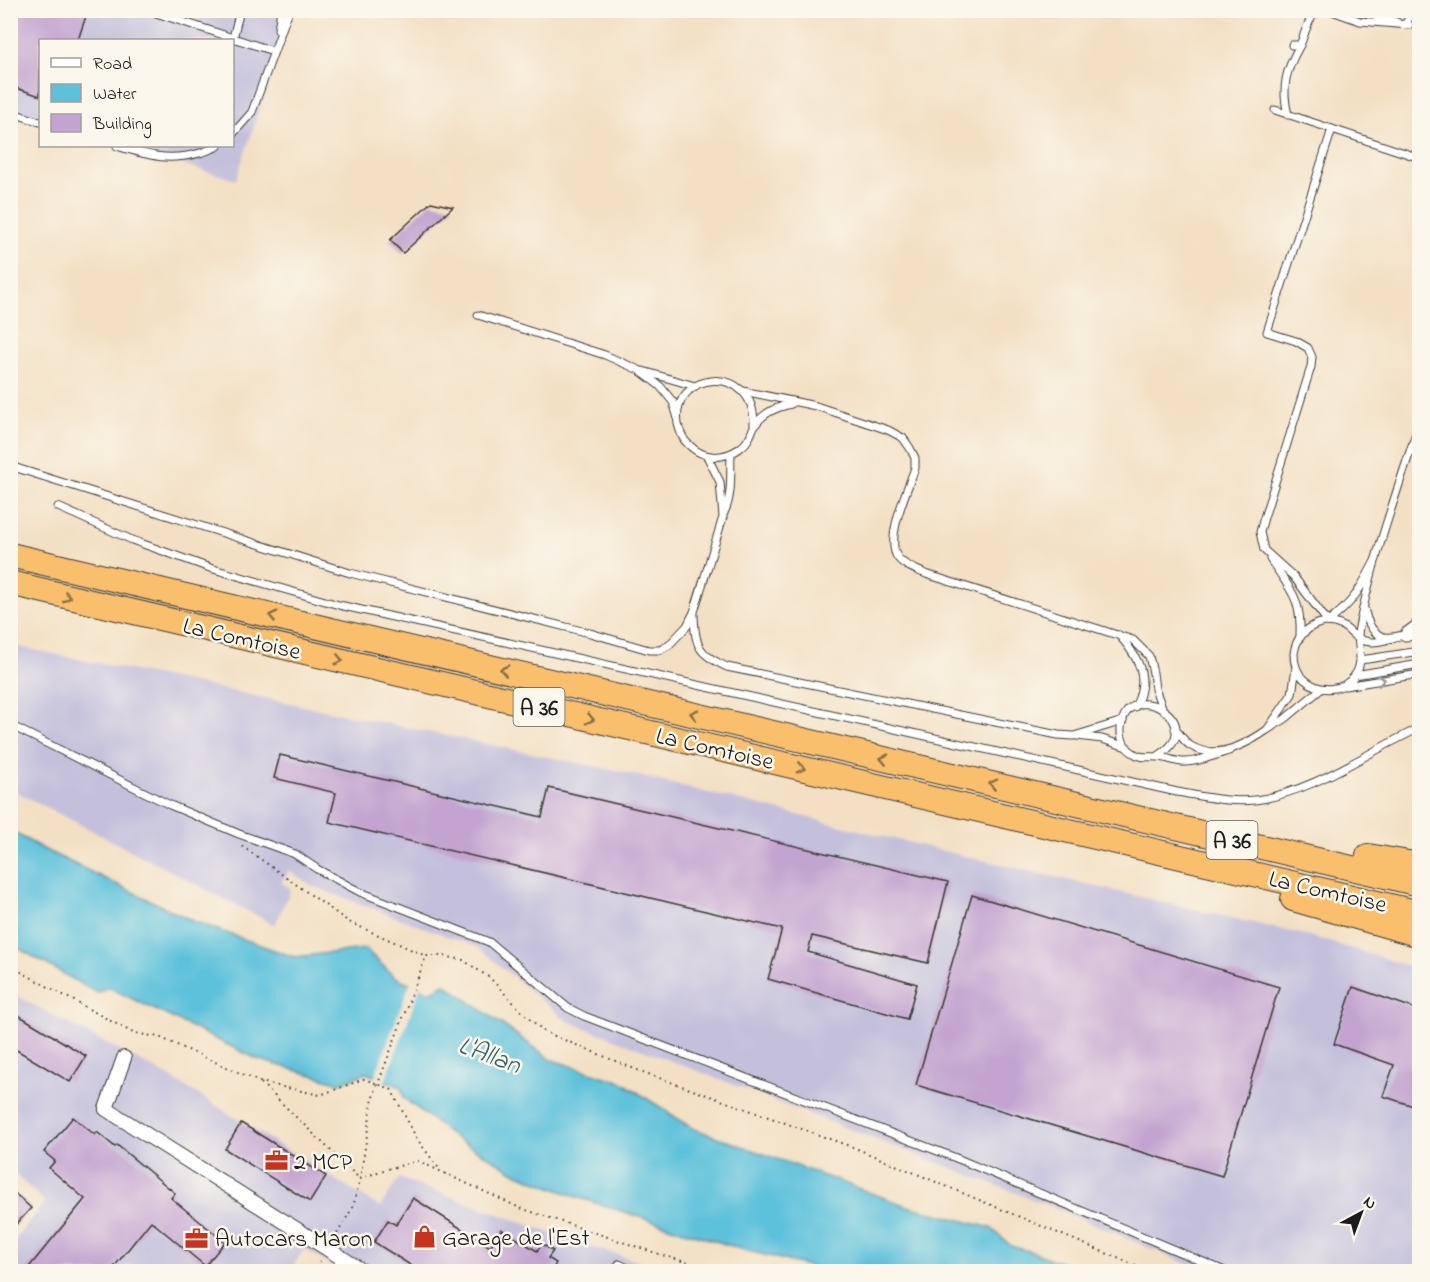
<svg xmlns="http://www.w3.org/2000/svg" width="1430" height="1282" font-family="'Indie Flower',sans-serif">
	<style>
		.industrial { fill: #c4c0db }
		.water { fill: #5dc1db; stroke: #3c6e7c; stroke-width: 1.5 }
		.pier { fill: #f3e0c4 }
		.building { fill: #c3a4d0 }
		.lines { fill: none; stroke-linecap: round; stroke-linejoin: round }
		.service-casing { stroke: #3c3935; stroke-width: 9 }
		.minor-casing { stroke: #3c3935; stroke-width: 16 }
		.motorway-casing { stroke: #3c3935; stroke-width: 26 }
		.path { stroke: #3c3935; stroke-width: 2; stroke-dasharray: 1.5 4.5; stroke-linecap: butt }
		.service { stroke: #fff; stroke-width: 7 }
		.minor { stroke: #fff; stroke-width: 14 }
		.motorway { stroke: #f9bf6d; stroke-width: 24 }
		.path-bridge { stroke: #3c3935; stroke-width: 2; stroke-dasharray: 1.5 4.5; stroke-linecap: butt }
		.oneway { stroke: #8a6e44 }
		.oneway2 { stroke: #999 }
		.labels { text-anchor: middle; stroke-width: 5; stroke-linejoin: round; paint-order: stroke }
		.shield { fill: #fbf7ec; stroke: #5f5e5a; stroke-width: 1.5 }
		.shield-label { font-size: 22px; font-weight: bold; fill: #1c1c1c }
		.street-label { font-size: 24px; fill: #1c1c1c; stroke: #fbf7ec }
		.poi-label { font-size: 24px; fill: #1c1c1c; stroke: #fbf7ec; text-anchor: start }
		.water-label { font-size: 26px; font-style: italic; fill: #365e68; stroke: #fbf7ec }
	</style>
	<rect width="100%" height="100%" fill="#fbf7ec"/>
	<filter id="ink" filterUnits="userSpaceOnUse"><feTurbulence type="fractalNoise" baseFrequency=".0167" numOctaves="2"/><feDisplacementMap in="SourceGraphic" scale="12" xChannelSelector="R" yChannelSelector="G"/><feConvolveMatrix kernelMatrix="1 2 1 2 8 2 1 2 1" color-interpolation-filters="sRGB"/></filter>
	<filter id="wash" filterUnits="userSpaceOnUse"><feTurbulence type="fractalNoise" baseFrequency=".008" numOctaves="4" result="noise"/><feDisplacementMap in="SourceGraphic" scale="24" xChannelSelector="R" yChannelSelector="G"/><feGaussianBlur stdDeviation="1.35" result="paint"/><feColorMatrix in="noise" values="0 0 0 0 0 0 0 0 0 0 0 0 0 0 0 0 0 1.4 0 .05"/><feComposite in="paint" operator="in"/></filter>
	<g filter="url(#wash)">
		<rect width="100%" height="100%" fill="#f3e0c4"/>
		<g class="industrial">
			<polygon points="10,11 292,11 236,180 120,146 232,146 232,40 40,40 40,122 11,113"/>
			<polygon points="10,645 636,775 956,854 1310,936 1419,969 1419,1271 1203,1271 1068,1213 567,1021 477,947 312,886 290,871 281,882 291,889 275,925 11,789"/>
			<polygon points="11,993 168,1076 380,1207 399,1178 579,1243 670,1271 336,1271 337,1269 304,1249 290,1271 138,1272 129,1264 122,1271 11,1271 11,1245 45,1202 11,1171"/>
		</g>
		<polygon class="water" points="11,831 45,850 193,921 294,957 365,949 395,977 430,992 445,984 552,1060 622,1082 692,1128 907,1206 991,1228 1011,1246 1036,1253 1081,1271 827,1271 741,1249 574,1196 518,1174 454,1137 404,1098 401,1087 366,1073 340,1083 257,1059 108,987 97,993 11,944"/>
		<polygon class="pier" points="411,981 421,985 384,1084 374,1079"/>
		<g id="blocks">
			<g class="building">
				<polygon points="10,10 88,10 78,40 40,40 40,96 10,86"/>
				<polygon points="431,202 453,207 403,253 390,240"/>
				<polygon points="280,755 542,817 549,788 948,882 928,963 812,936 808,952 917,984 907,1019 768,979 782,929 329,822 336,793 274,778"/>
				<polygon points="972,895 1279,987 1222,1176 916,1085"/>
				<polygon points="1353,987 1419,1010 1419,1108 1383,1096 1394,1065 1334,1044"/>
				<polygon points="10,1010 86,1056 70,1082 10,1046"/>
				<polygon points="73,1117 95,1135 97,1132 115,1147 117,1145 175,1193 171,1198 225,1242 205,1266 151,1221 110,1272 25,1272 85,1199 49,1168 55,1161 44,1152"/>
				<polygon points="241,1123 326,1176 310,1202 225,1149"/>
				<polygon points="10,1189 31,1208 10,1231"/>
				<polygon points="413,1198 490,1247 501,1229 537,1251 542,1244 553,1251 548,1258 556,1263 551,1272 421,1272 374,1242 388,1220 396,1225"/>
			</g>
		</g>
	</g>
	<g filter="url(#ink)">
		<use href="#blocks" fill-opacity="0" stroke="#3c3935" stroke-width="1.5"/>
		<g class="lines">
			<defs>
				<g id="service">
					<polyline points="1329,10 1360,21 1409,25"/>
					<polyline points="1359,10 1397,22"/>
					<polyline points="153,12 273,51"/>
					<polyline points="1405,24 1415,10"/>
					<polyline points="1417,28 1420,22"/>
					<polyline points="278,29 281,10"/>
					<polyline points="233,38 240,10"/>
					<path d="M1292 45H1300C1305 34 1308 18 1318 10"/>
					<polyline points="1275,110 1332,129"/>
					<polyline points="10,112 40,122"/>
					<path d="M1288 115C1281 86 1286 70 1300 45"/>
					<polyline points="232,135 252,112 289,10"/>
					<path d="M117 146C147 155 168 162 200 153 206 151 212 149 218 146"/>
					<polyline points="478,315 605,355 639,370 660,386 673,402 677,415"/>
					<polyline points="643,371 695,386"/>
					<path d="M743 391 816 406 888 430 903 438 910 448 915 458V468C908 488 884 540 898 558 904 566 917 570 926 574L1133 640 1149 656 1153 673 1155 689 1162 707"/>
					<path d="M754 425C755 361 670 371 678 424 680 431 682 439 688 444 697 453 709 458 721 456 733 454 745 447 750 436 752 432 753 427 756 424 764 412 777 407 791 404"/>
					<polyline points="10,466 350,573 590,633 649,650 660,650 669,645 687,626 694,612 723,517 720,482 707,456"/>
					<path d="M58 507 132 540 210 568 339 605 1177 792C1202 796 1229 803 1255 800 1315 792 1366 752 1420 728"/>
					<path d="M724 513C733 495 730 473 731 454"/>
					<path d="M1270 559C1290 589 1302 598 1300 637"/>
					<path d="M1376 559C1360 589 1355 601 1328 622L1294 577 1264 550 1260 532 1263 521 1311 367 1312 357 1308 348 1296 341 1267 332 1332 129 1420 158"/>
					<path d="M1364 608C1372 645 1390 641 1420 629"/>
					<path d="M694 615C695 646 698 654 727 667L1058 735 1074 736 1123 721"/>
					<polyline points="1405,632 1420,621"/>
					<path d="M1119 635C1139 658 1150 677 1135 707"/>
					<polyline points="1405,637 1420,636"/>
					<path d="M1393 638C1383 641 1372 644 1362 640 1353 638 1349 628 1340 625 1319 616 1296 632 1294 654 1294 663 1297 673 1304 679 1319 693 1343 692 1355 675 1366 659 1355 643 1359 627 1373 557 1398 489 1420 421"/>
					<polyline points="1361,660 1420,651"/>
					<polyline points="1296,668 1292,694 1267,730 1285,719 1321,689"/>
					<polyline points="1355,675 1420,664"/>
					<polyline points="1345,686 1420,674"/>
					<polyline points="10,725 170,805 239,834 295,854 317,869 360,892 489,942 568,1008 584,1016 956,1158 1227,1272"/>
					<path d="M1175 729C1180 734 1185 743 1191 746 1216 761 1247 744 1267 730"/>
					<polyline points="1077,736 1102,739 1127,747"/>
					<path d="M1158 756C1213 723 1127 674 1121 728 1120 737 1124 747 1132 752 1141 759 1148 756 1158 757 1166 757 1175 762 1185 762 1199 762 1215 755 1229 751"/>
					<polyline points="614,1272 619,1264 636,1272"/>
				</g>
				<polyline id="minor" points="124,1058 106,1109 364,1272"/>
				<g id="motorway">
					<polyline points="10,555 1420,884"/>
					<polyline points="10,583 1420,913"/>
					<polyline points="1368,856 1420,865"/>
					<polyline points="1293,899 1420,935"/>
				</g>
			</defs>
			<use href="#service" class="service-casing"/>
			<use href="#minor" class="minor-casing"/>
			<use href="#motorway" class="motorway-casing"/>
			<g class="path">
				<polyline points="242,846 349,922 426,956"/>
				<polyline points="10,966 133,1033 159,1037 260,1082 320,1095 364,1079 391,1089 417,1139 440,1170"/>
				<polyline points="418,978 426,956 444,956 463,960 490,978 524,1014 545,1032 637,1070 855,1148 1151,1272"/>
				<polyline points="261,1083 360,1179"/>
				<polyline points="360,1179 380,1171 418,1161 520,1208 665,1256 720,1272"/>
				<polyline points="334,1239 353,1207 360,1179 373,1097"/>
				<polyline points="313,1272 321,1259"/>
			</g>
			<use href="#service" class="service"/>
			<use href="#minor" class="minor"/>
			<use href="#motorway" class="motorway"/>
			<polyline class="path-bridge" points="373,1097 418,978"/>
		</g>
		<defs><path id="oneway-chevron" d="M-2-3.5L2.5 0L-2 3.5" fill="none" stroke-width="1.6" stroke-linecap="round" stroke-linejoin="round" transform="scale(1.5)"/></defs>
		<g class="oneway">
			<use href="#oneway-chevron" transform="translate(67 597) rotate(13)"/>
			<use href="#oneway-chevron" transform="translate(273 616) rotate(-167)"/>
			<use href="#oneway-chevron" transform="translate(339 660) rotate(13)"/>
			<use href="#oneway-chevron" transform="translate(504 670) rotate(-167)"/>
			<use href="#oneway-chevron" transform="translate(694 714) rotate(-167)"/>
			<use href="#oneway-chevron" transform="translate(590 719) rotate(13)"/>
			<use href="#oneway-chevron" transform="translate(884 759) rotate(-167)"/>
			<use href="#oneway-chevron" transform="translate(801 768) rotate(13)"/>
			<use href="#oneway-chevron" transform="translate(993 784) rotate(-167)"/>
		</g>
		<use class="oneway2" href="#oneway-chevron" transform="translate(1381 680) rotate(-10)"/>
	</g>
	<defs>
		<symbol id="office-bare" viewBox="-9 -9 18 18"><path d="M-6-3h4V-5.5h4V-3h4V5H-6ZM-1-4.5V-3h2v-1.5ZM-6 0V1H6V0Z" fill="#c8321e" stroke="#fbf7ec" stroke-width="2.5" paint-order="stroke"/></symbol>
		<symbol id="shop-bare" viewBox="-9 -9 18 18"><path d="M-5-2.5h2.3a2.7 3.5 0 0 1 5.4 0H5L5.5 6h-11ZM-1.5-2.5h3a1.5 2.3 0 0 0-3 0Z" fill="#c8321e" stroke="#fbf7ec" stroke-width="2.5" paint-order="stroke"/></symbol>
	</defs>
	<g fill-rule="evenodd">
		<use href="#office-bare" x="260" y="1144" width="33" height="33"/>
		<use href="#shop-bare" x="408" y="1220" width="33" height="33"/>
		<use href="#office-bare" x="180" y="1222" width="33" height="33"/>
	</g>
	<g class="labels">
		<g class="shield">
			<rect x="513.5" y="688" width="51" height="38" rx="4.5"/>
			<rect x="1206.5" y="821" width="51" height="38" rx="4.5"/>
		</g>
		<g class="shield-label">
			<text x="539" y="715">A 36</text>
			<text x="1232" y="848">A 36</text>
		</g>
		<g class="street-label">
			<text transform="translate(242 638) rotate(13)" y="8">La Comtoise</text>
			<text transform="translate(715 748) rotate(13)" y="8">La Comtoise</text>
			<text transform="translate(1328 891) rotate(13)" y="8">La Comtoise</text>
		</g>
		<g class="poi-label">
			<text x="294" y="1169">2 MCP</text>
			<text x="442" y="1245">Garage de l'Est</text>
			<text x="215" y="1246">Autocars Maron</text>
		</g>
		<g class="water-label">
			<text transform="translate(490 1054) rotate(20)" y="9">L'Allan</text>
		</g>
	</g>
	<rect width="1430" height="1282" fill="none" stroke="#fbf7ec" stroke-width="36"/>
	<rect x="39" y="39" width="195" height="108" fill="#fbf7ec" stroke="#a29f99" stroke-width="1.5"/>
	<rect x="51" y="58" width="30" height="9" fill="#ffffff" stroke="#a29f99" stroke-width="1.5"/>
	<text x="93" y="69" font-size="18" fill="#1c1c1c">Road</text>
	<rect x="51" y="84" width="30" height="18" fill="#5dc1db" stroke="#a29f99" stroke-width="1.5"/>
	<text x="93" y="99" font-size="18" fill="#1c1c1c">Water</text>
	<rect x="51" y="114" width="30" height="18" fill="#c3a4d0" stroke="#a29f99" stroke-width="1.5"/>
	<text x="93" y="129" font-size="18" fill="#1c1c1c">Building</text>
	<g transform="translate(1361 1213) rotate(41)" stroke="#fbf7ec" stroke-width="4.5" paint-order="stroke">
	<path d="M0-4.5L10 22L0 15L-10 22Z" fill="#1c1c1c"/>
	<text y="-9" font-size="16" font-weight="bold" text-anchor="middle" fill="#1c1c1c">N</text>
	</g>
</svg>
